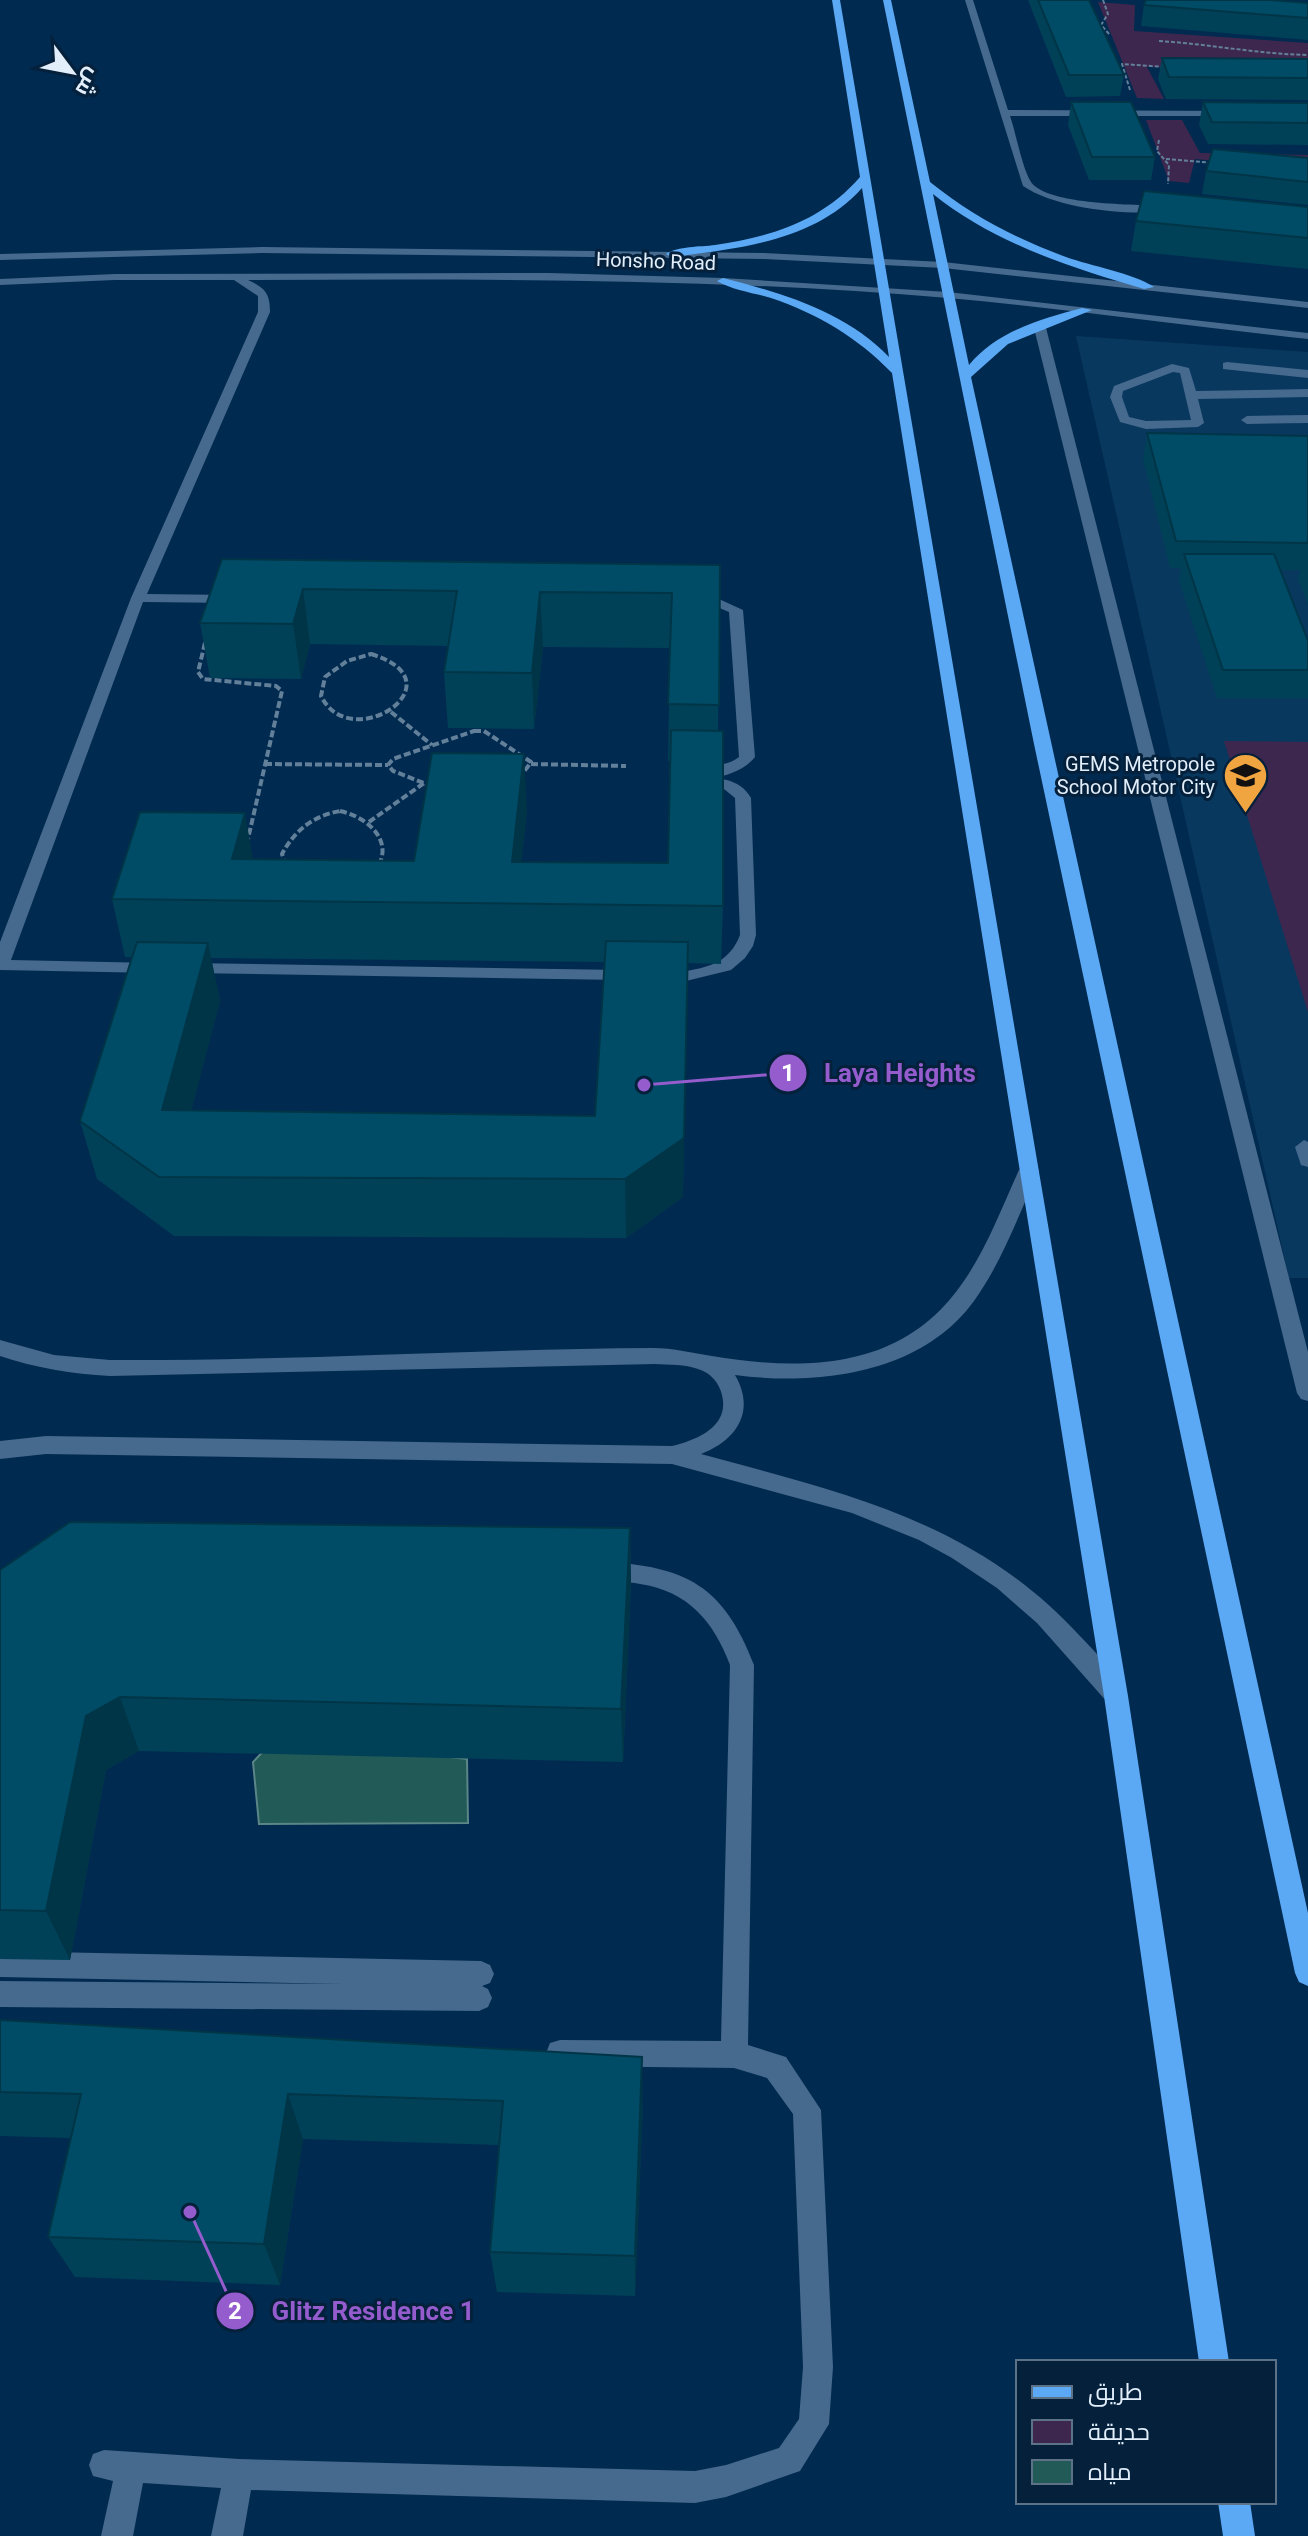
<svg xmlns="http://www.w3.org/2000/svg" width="1308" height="2536" font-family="Roboto,Cairo,sans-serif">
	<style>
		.built { fill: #09385f }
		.green { fill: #3e274e }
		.water { fill: #215a56; stroke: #5b8687; stroke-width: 2 }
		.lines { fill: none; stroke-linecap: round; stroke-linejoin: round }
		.path-far2 { stroke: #63809a; stroke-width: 2; stroke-dasharray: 4 2; stroke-linecap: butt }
		.path-far1 { stroke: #63809a; stroke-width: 3; stroke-dasharray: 5 3; stroke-linecap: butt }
		.path { stroke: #63809a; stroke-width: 4; stroke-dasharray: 7 3; stroke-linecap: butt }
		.minor { fill: #46698e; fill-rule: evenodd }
		.major { fill: #5ba8f4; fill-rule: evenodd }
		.wall { fill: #004158; fill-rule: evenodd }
		.shaded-wall { fill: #003547 }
		.building { fill: #004c66; stroke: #003547; stroke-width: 2 }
		.labels { text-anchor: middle; stroke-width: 6; stroke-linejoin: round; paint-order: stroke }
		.far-street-label { font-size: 20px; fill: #e2eefa; stroke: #04203b }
		.far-poi-label { font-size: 20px; fill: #e2eefa; stroke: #04203b; text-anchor: end }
		.leader { fill: none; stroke: #955cce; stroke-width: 3 }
		.callout-dot { fill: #955cce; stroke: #04203b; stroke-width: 3 }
		.mark-label { font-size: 24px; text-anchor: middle; font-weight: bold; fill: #fff }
		.callout-label { font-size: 26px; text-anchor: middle; font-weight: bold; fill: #955cce; stroke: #04203b; stroke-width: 6; stroke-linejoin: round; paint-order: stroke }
	</style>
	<rect width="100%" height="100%" fill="#002a4f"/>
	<polygon class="built" points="1076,336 1308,352 1308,1278 1289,1278"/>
	<g class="green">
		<polygon points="1098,2 1135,5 1134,31 1308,43 1308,70 1147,67 1164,99 1137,98"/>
		<polygon points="1146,120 1182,120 1200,153 1308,155 1308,169 1195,159 1189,183 1169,181"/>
		<polygon points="1224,741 1308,742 1308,1012"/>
	</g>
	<polygon class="water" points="289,1724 341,1744 467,1759 468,1823 259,1824 253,1762"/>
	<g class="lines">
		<g class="path-far2">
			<polyline points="1103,0 1108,14 1101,25 1110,35"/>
			<path d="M1159 41C1209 44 1258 54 1308 55"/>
			<polyline points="1130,90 1122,64 1165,67"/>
			<polyline points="1159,140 1157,151 1169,165 1168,184"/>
			<polyline points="1166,159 1215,163"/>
		</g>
		<polyline class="path-far1" points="204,645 205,642"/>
		<g class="path">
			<polyline points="205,643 198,672 203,679 276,686 282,691 248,839"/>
			<path d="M371 654C463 682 351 757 321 696L325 677 347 661Z"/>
			<polyline points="391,712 432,745"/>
			<path d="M474 731H484L531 762C522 777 495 801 476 799 454 797 415 779 393 771L388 765 393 759Z"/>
			<polyline points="265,764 388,765"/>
			<polyline points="531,764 626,766"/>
			<path d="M340 811C369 817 399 845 372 874 353 895 304 900 288 872 285 867 284 859 282 854 295 830 313 816 340 811Z"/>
			<polyline points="369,822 424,783"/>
		</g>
		<g class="minor">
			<path d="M965 0H973L1008 110 1232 111 1229 116H1010C1016 133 1022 168 1031 182 1048 206 1137 204 1165 206L1169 207V211C1128 216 1057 209 1023 186Z"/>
			<polygon points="262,247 764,253 943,262 1308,302 1308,308 943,268 764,259 262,253 0,260 0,254"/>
			<path d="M549 273 723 278 948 292 1308 333V339C1188 326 1068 309 948 298 715 278 481 279 248 280 265 288 270 293 270 312L147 594 234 595 241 599 234 603 143 602 11 960 156 963 165 968 156 973 0 970V942L131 598 258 312V296L234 280H115L0 285V279L115 274Z"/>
			<polygon points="1039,321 1045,324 1308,1352 1308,1401 1301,1399 1297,1393 1033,324"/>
			<polygon points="1227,362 1308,370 1308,378 1223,369 1223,363"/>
			<path d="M1172 364 1189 368 1196 391 1308 389V397L1198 399 1204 423 1198 427 1146 429 1120 422 1110 397 1114 386ZM1173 372 1180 373 1191 420 1146 421 1129 417 1122 397 1123 391Z"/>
			<polygon points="1308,415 1308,423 1247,424 1241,420 1247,416"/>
			<path d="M689 599H719L743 610 755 757C743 773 708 785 691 772 705 762 725 769 739 757L729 612 717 607 689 605Z"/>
			<path d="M695 777C717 778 739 777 751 798L756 935 753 946 745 958 731 970 686 981 188 973 179 968 188 963 686 971C711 967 730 961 740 935L735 798 724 789 689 785V779Z"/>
			<polygon points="1304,1140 1308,1142 1308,1167 1301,1165 1295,1147"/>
			<path d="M1029 1163 1039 1170C1019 1214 1002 1262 974 1301 921 1374 818 1386 735 1375 756 1411 737 1440 701 1454 844 1493 974 1521 1079 1635 1096 1653 1117 1673 1128 1696L1124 1703 1116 1706 1108 1703 1037 1623 997 1588 952 1558 919 1540 852 1513 672 1464 46 1454 0 1459V1441L46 1436 672 1446C696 1440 730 1427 722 1395 719 1383 711 1373 698 1369 685 1364 669 1365 655 1364L110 1376C72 1374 36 1368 0 1356V1340L54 1355 110 1360C291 1361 472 1349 653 1348 674 1348 692 1353 712 1356 771 1366 841 1370 896 1342 966 1307 989 1236 1019 1170Z"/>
			<path d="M604 1562C686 1566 724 1586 754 1665L748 2045 786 2057 821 2110 833 2367 829 2424 800 2471 726 2497 695 2503 251 2490 243 2536H211L221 2488 143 2483 133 2536H101L113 2481 93 2476 89 2465 93 2454 104 2450 239 2459 695 2471 726 2465 779 2448 799 2419 803 2367 793 2114 767 2078 734 2068 560 2066 550 2063 546 2053 550 2043 560 2040 721 2041 730 1665C714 1622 688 1591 640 1584 626 1581 610 1583 596 1578L593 1571 596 1564Z"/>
			<polygon points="0,1951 481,1961 490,1965 494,1974 490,1983 482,1986 488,1989 492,1998 488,2007 479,2011 0,2007 0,1981 345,1984 0,1977"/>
		</g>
		<g class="major">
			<path d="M832 0H840L1128 1696 1229 2362H1199L1104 1696 892 373C857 337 818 314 771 298 754 293 732 290 717 281L723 278C782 293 846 312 889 357L862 188C815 241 738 249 671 257L666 254C678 246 700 247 715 245 771 237 822 221 860 177Z"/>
			<path d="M883 0H891L930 182C971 215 1016 239 1066 257 1091 266 1133 273 1154 287L1144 289C1069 267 994 243 933 194L969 365C997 331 1041 319 1082 308L1092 310 1008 344 971 377 1308 1913V1986L1299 1982 1295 1973 1034 744Z"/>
			<polygon points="1218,2502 1250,2502 1255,2536 1223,2536"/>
		</g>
	</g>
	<g class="wall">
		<polygon points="1028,0 1089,0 1124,75 1120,96 1066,97"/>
		<polygon points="1308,3 1308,40 1141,26 1144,5"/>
		<polygon points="1162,58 1308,59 1308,100 1166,99 1158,79"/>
		<polygon points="1071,102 1155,157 1151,180 1089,180 1068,125"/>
		<polygon points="1203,102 1308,103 1308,145 1208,144 1199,125"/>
		<polygon points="1308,158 1308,205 1202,194 1206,171"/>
		<polygon points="1308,207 1308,269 1131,251 1136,221"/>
		<polygon points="1147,433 1308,436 1308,605 1298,579 1300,570 1280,570 1308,641 1308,698 1217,698 1179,581 1181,568 1170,568 1143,459"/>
		<path d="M222 559 720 565 718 730 723 906 721 964 687 963 683 1197 626 1238 174 1236 97 1179 80 1121 132 957H125L112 899 253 859 414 861 527 811 521 862 668 863 670 761H668L670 648 543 647 534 729 448 728 444 672 448 646 310 644 301 679 210 678 200 623ZM211 958 605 962 595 1116 191 1111 220 1001Z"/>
		<polygon points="630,1528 631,1584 623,1762 139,1751 106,1770 70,1960 0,1959 0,1570"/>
		<polygon points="0,2020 643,2103 635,2296 497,2292 490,2252 499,2145 303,2139 280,2285 75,2277 48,2237 71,2138 0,2136"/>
	</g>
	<g class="shaded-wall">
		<polygon points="303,589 310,644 301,679 293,624"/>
		<polygon points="540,592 543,647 534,729 532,673"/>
		<polygon points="524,754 527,811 517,903 512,862"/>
		<polygon points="245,813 255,871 232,859"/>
		<polygon points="688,942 683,1197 626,1238 625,1179"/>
		<polygon points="208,943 220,1001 176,1169 162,1110"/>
		<polygon points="630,1528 631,1584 623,1762 621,1709"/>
		<polygon points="120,1697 139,1751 106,1770 70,1960 46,1911 86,1716"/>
		<polygon points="642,2057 643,2103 635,2296 635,2256"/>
		<polygon points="288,2094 303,2139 280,2285 264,2244"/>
	</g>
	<g class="building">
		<polygon points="1038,0 1089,0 1124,75 1069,75"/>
		<polygon points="1146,0 1269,0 1308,3 1308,18 1144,5"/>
		<polygon points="1162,58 1308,59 1308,78 1169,77"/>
		<polygon points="1071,102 1131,102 1155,157 1092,157"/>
		<polygon points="1203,102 1308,103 1308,123 1212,122"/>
		<polygon points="1213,149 1308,158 1308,182 1206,171"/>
		<polygon points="1144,191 1308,207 1308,238 1136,221"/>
		<polygon points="1147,433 1308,436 1308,543 1176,541"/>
		<polygon points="1184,554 1274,554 1308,641 1308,670 1223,670"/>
		<polygon points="222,559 720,565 719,705 668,704 672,593 540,592 532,673 444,672 457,591 303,589 293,624 200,623"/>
		<polygon points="671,730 723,731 723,906 112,899 140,812 245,813 232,859 414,861 432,753 524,754 512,862 668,863"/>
		<polygon points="606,941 688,942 684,1138 625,1179 159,1177 80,1121 137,942 208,943 162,1110 595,1116"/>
		<polygon points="70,1522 630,1528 621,1709 120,1697 86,1716 46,1911 0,1910 0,1570"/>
		<polygon points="0,2020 642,2057 635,2256 490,2252 503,2101 288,2094 264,2244 48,2237 81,2094 0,2092"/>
	</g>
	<defs>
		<symbol id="school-pin" viewBox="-11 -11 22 30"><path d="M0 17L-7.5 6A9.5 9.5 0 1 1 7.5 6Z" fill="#f1a540" stroke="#04203b"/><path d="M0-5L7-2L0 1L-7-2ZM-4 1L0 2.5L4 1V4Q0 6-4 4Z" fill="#111"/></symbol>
	</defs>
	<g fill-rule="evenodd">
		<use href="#school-pin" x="1220" y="750" width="51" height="69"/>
	</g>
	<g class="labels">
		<g class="far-street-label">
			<text transform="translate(656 261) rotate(2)" y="7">Honsho Road</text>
		</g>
		<g class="far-poi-label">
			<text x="1215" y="771">GEMS Metropole<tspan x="1215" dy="23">School Motor City</tspan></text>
		</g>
	</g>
	<path class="leader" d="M644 1085L788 1073M190 2212L235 2311"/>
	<g class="callout-dot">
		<circle cx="644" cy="1085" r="8"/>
		<circle cx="190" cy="2212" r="8"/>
		<circle cx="788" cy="1073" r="20"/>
		<circle cx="235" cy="2311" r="20"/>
	</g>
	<g class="mark-label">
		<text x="788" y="1081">1</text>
		<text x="235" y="2319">2</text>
	</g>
	<g class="callout-label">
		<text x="900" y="1082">Laya Heights</text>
		<text x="373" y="2320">Glitz Residence 1</text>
	</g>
	<rect x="1016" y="2360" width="260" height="144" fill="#04203b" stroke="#5d7287" stroke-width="2"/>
	<rect x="1032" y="2386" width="40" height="12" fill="#5ba8f4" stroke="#5d7287" stroke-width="2"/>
	<text x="1088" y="2400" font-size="24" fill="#e2eefa">طريق</text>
	<rect x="1032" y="2420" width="40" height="24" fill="#3e274e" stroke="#5d7287" stroke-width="2"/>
	<text x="1088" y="2440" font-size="24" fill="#e2eefa">حديقة</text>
	<rect x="1032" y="2460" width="40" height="24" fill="#215a56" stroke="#5d7287" stroke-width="2"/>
	<text x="1088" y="2480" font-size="24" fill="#e2eefa">مياه</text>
	<g transform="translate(72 72) rotate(122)" stroke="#04203b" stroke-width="6" paint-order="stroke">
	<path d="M0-6L14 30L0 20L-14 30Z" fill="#e2eefa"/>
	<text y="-12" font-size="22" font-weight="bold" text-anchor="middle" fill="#e2eefa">ش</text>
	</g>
</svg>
